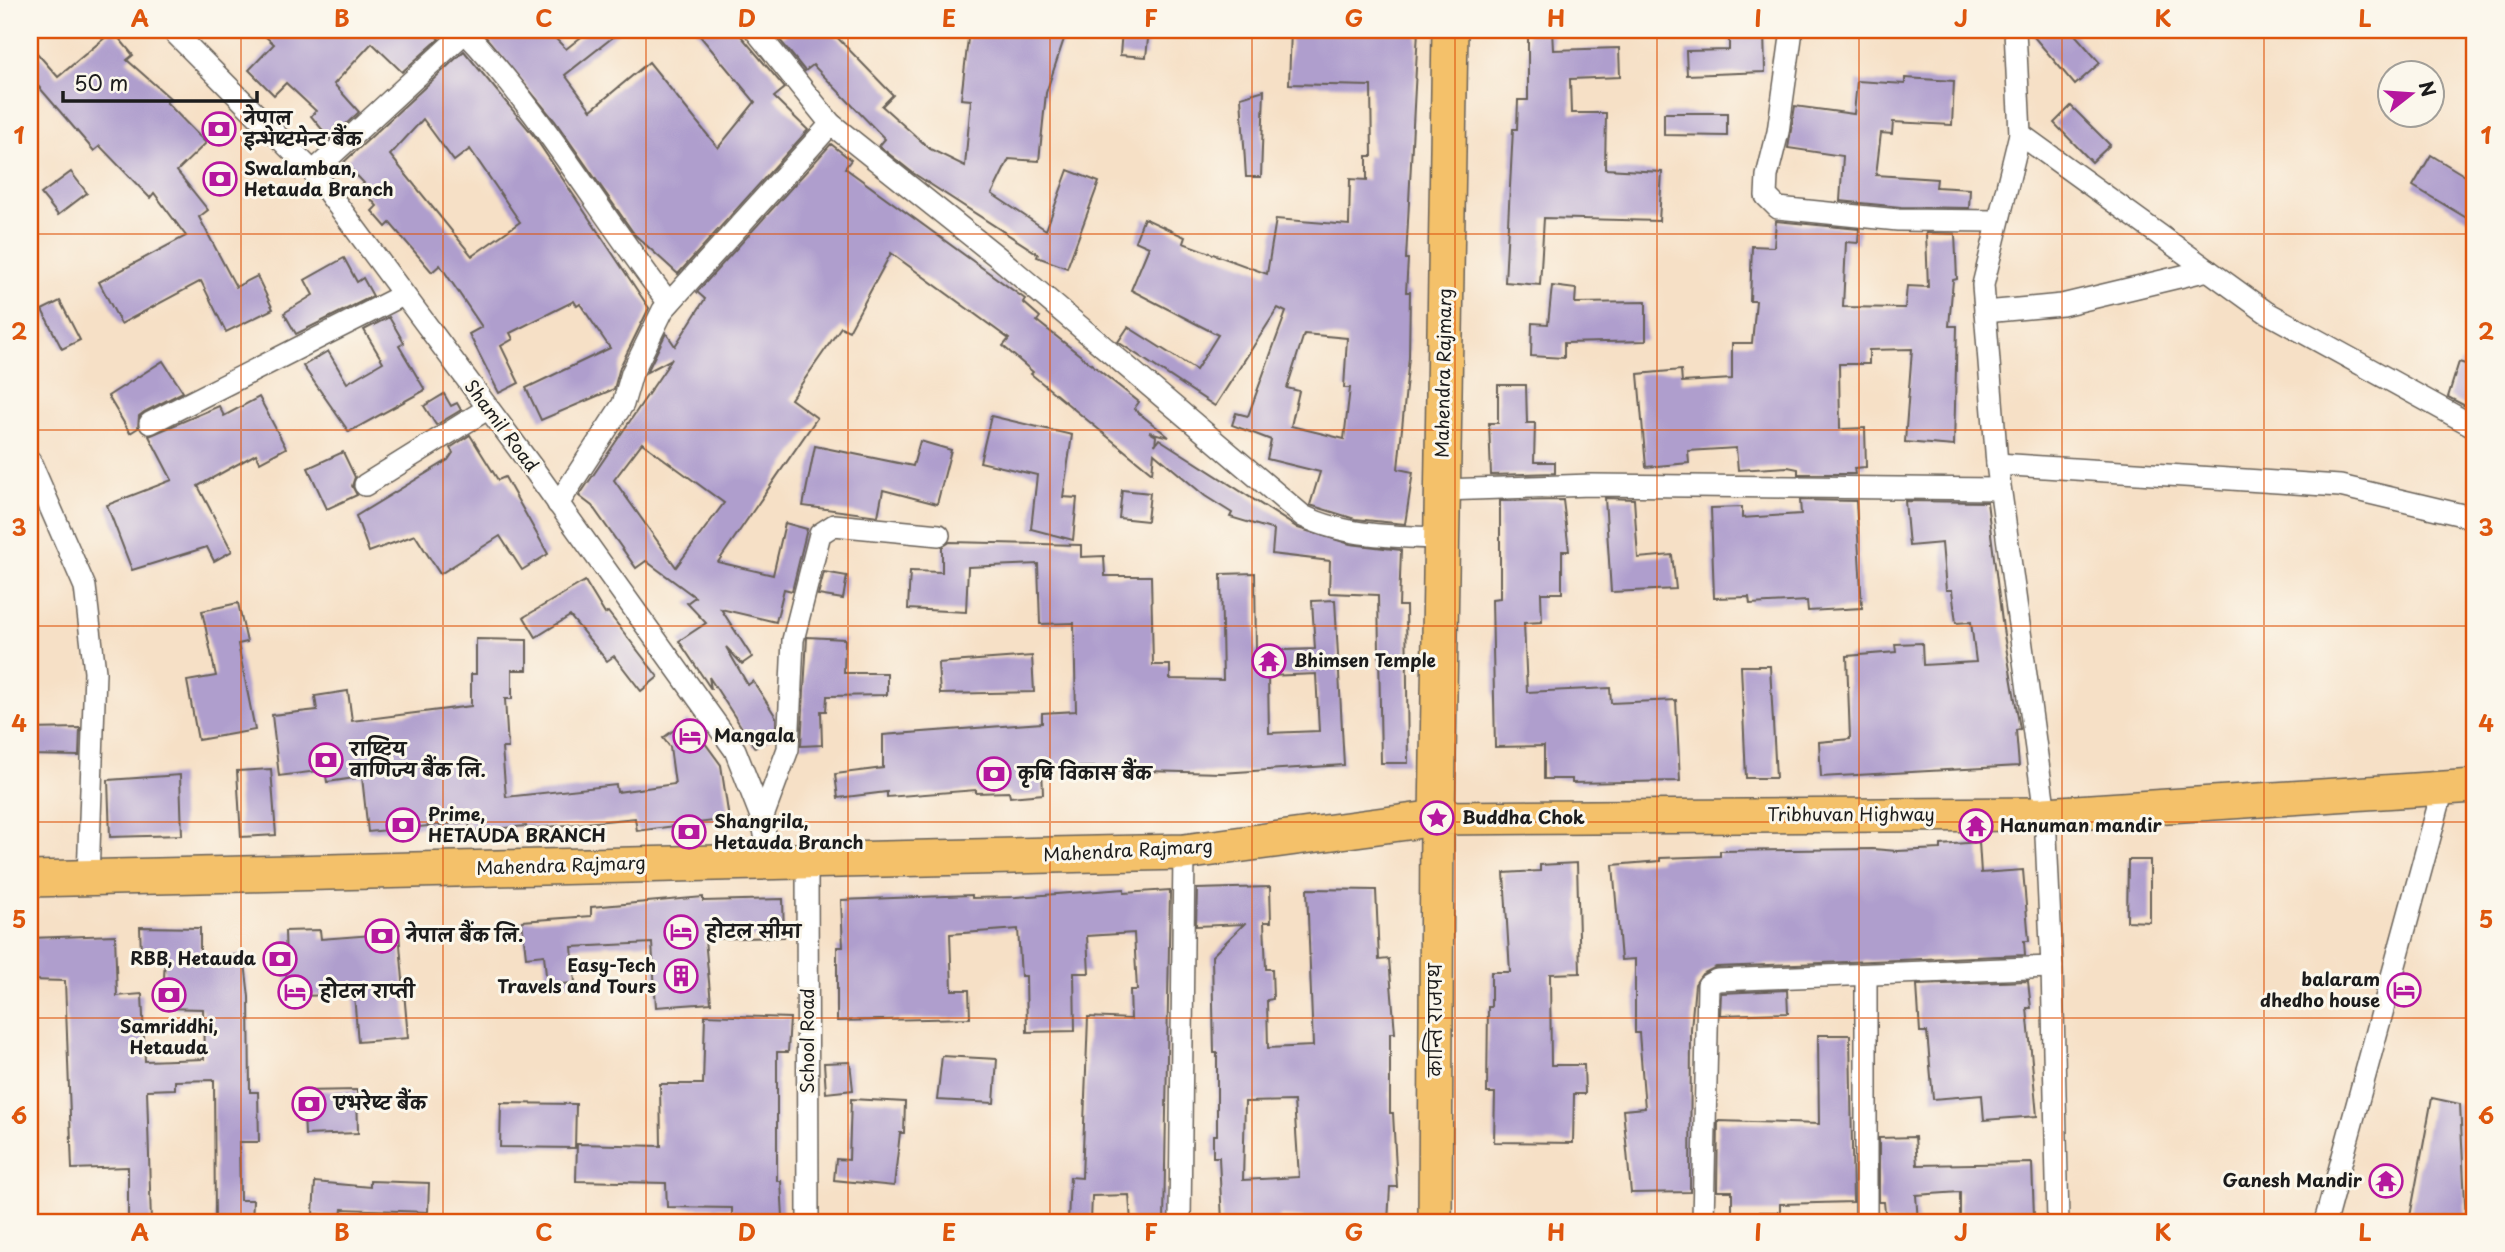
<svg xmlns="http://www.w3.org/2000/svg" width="2505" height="1252" font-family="'Playpen Sans','Playpen Sans Deva',sans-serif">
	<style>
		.building { fill: #af9ecd; fill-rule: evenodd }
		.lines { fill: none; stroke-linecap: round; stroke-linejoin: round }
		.minor-casing { stroke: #686158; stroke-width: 24 }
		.primary-casing { stroke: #686158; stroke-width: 36 }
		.trunk-casing { stroke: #686158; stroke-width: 38 }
		.minor { stroke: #fff; stroke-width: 21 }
		.primary { stroke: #f4c16a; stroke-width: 33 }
		.trunk { stroke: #f4c16a; stroke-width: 35 }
		.grid { fill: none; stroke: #de560d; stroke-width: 2; stroke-opacity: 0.55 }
		.labels { text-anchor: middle; stroke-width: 6; stroke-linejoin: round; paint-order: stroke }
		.poi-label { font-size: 18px; font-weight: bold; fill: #1c1c1c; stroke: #fbf7ec; text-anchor: start }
		.street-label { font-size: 18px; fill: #1c1c1c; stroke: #fbf7ec }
		.neatline { fill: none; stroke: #de560d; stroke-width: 2.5 }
		.grid-label { font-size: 23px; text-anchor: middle; font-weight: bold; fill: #de560d }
	</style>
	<rect width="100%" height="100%" fill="#fbf7ec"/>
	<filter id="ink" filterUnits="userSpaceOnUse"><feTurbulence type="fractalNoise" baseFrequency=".0143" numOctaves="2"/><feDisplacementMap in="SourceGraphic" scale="14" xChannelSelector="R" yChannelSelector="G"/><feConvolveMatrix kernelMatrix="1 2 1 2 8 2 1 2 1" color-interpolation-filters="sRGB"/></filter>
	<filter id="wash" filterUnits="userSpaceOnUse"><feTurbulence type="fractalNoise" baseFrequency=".00686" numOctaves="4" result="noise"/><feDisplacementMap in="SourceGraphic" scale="28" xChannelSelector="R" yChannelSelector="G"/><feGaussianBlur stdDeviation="1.57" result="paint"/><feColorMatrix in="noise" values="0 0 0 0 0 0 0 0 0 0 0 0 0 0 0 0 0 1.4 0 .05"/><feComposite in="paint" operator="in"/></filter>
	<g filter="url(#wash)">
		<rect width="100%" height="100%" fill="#f6e0c6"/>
		<g id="blocks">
			<g class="building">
				<polygon points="258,30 430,30 439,39 402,72 372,43 334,84 359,112 330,139 311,116 316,111 286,83 274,95 249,70 274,44"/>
				<polygon points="480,30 547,30 566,49 590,30 622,30 565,75 591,110 649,62 718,148 755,102 695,30 736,30 785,88 774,97 808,130 678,274 635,235 555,121"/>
				<polygon points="790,30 830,30 893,95 882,106 930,149 965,166 971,100 961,99 969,30 1034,33 1036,30 1067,30 1046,93 1039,161 1009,159 992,194 1046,230 1068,170 1099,182 1067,268 1037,257 1038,254 913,173 879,146 885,139 813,65 805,71 780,40"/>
				<polygon points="1122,30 1149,30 1146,57 1120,55"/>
				<path d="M1291 30H1418L1406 259H1408L1406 292H1410L1409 357 1398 469 1413 472 1405 524 1355 519 1310 505 1320 472 1267 459 1271 440 1232 425 1236 413 1248 416 1286 312 1278 308 1215 406 1118 342 1128 327 1196 370 1218 335 1131 290 1149 247 1135 241 1144 218 1185 237 1183 243 1267 274 1276 219 1349 225 1350 179 1367 180V156H1372L1371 86 1289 84ZM1304 334 1347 338 1344 388H1350L1344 439 1291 426 1299 391 1287 388Z"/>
				<polygon points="1528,30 1552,30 1553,50 1619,48 1620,77 1570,79 1571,113 1606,113 1605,169 1662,172 1659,221 1544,218 1540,285 1505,282 1513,129 1517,129 1518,100 1528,100"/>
				<polygon points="1729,30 1764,30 1765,72 1687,75 1686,51 1729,50"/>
				<polygon points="2028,30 2071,30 2100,63 2075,85"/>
				<polygon points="113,31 133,55 127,60 170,98 166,102 206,143 177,171 208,210 199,217 236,287 257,276 273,309 226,332 201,281 121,324 99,282 186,236 154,193 150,198 100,146 94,151 39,87 30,96 30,45 58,77"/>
				<path d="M464 51 534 136 649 308 620 367 614 389 541 420 526 388 610 348 580 304 577 306 574 301 510 333 513 339 501 346 519 383 499 393 469 334 482 327 440 265 432 272 390 223 386 227 372 211 377 206 360 187 364 183 344 162ZM423 119 454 161 470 149 520 222 472 256 390 155Z"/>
				<polygon points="1905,78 1954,81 1952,125 1893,122 1892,134 1881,133 1876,175 1937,179 1936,187 1970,189 1969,208 1901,207 1840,201 1843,156 1788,148 1795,106 1854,114 1857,81 1905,84"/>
				<polygon points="1264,90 1261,177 1246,177 1241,97"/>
				<polygon points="2071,106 2110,145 2092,162 2054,123"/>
				<polygon points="1664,113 1727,113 1727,136 1664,135"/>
				<path d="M831 144 851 160 845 168 1025 299 1023 302 1040 317 1037 321 1139 402 1134 409 1169 437 1149 432 1156 436 1155 445 1159 439 1298 528 1350 544 1401 550 1399 606H1406L1408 763H1381L1378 595 1329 593 1330 561 1272 554 1274 530 1230 517 1232 513 1205 496 1154 453 1152 473 1031 374 1033 372 1003 346 1009 339 891 253 849 331 841 327 791 399 817 418 718 562 773 575 785 523 807 529 792 591 784 589 776 622 721 609 752 657 742 664 726 647 748 685 753 681 776 717V735L755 748 709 677 711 689 679 641 706 623 687 603 695 597 646 561 636 568 592 506 579 496 672 359 647 372 666 333 675 346 705 299 697 292ZM642 443 724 503 676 567 614 480Z"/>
				<polygon points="2431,155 2475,182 2475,223 2413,186"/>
				<polygon points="71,172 87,193 58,215 41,194"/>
				<polygon points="1776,221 1859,229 1858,243 1846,242 1843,307 1905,308 1907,286 1928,287 1926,233 1955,234 1957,279 1953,280 1949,326 1957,326 1954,446 1905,442 1912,349 1869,350 1869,364 1839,364 1840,429 1865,428 1866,467 1854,468 1855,474 1798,474 1798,469 1788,467 1738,470 1736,448 1688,451 1689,463 1646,467 1638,374 1681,370 1682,382 1732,379 1732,343 1752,343 1756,301 1750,301 1752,246 1774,247"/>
				<polygon points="344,258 357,282 363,278 373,296 296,334 284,313 313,295 305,280"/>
				<polygon points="1552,286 1576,289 1575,303 1646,302 1646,341 1564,343 1564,358 1531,356 1532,323 1548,324"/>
				<polygon points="60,301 80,340 62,349 42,310"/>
				<polygon points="389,317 404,343 399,346 425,390 349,432 303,366 328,351 347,383 383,362 364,330"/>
				<polygon points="163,361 183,392 144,412 139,416 138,428 130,433 108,396"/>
				<polygon points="2459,362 2475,367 2475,411 2448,397"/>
				<polygon points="1498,385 1526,385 1527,423 1535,423 1534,462 1555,462 1555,473 1491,475 1489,423 1498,423"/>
				<polygon points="444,394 451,406 457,403 461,410 436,425 424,406"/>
				<polygon points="259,397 286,448 260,462 256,454 198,486 232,551 214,561 207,547 132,570 107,505 172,480 149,436 219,406 224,416"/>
				<polygon points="991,416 1072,435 1063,497 1077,498 1073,540 1031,529 1037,475 980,462"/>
				<polygon points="470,435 498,480 505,477 548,554 522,570 500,536 440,574 415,535 369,552 356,516 448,460 453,453 450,448"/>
				<polygon points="920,441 951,450 937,504 883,490 878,516 803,506 815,446 913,466"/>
				<polygon points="343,452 355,477 352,486 357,495 327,509 308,468"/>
				<polygon points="1122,490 1150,493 1147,521 1119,518"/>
				<polygon points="1605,498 1634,499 1638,558 1672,555 1676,589 1611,592"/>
				<polygon points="1563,500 1569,551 1562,551 1562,593 1541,593 1542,622 1524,623 1527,692 1610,688 1611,703 1676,700 1680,781 1572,783 1572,779 1544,779 1544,746 1495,747 1492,599 1500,598 1500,501"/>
				<polygon points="1800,500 1856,501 1862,608 1808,611 1807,601 1750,604 1749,597 1714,598 1711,508 1742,507 1742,518 1801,514"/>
				<polygon points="1905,501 1987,502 2003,629 2020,729 2016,730 2019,766 1821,777 1819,742 1850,739 1847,656 1896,652 1895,644 1922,643 1923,665 1976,662 1971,622 1956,623 1952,590 1946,590 1942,543 1909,546"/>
				<path d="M950 542 1081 545V557L1104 556 1105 576H1151L1153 665H1170V679L1223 680 1221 574 1255 573 1256 651 1315 649 1312 601 1335 600 1344 765 1221 773 1109 770V767L1042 768 1043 794 1010 797 1009 792 976 793V790L887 797V792L838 798 835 774 883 768V735L1042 723V713L1076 711 1074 623 1040 624 1038 564 968 567 966 612 908 609 910 571 942 572V547ZM1316 674 1319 731 1269 733 1268 676Z"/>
				<polygon points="824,572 847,576 843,599 818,595"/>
				<polygon points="585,581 605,614 608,612 658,677 641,691 614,656 607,661 570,616 536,637 524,617"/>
				<polygon points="238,603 247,642 238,644 255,730 198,740 187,681 216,676 202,611"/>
				<polygon points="807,637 845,639 844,673 887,673 887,695 827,696 826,711 821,711 822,745 801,746"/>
				<polygon points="476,639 527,640 527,670 512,670 512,699 505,699 508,748 502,748 506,797 616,785 617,792 675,784 670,747 663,738 688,720 721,765 729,819 637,831 635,818 527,829 526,826 470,831 469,822 368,832 362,777 327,782 325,770 279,776 272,715 317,710 315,696 348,691 352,721 471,706 471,674 476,674"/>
				<polygon points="1032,656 1034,692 940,694 938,663"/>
				<polygon points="1741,666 1770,666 1776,778 1746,778"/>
				<polygon points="80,728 79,756 30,755 30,729"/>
				<polygon points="271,769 276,835 241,837 237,771"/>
				<polygon points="180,775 182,835 110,837 108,780"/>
				<polygon points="1979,842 1981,873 2023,870 2029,941 2024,941 2025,955 1716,967 1702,974 1695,984 1691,1029 1690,1192 1631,1193 1623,1110 1645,1108 1639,1033 1635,1033 1635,959 1621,960 1613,865 1660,861 1660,858 1720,856 1720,851 1873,849 1897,851 1941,849 1941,845"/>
				<polygon points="2128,860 2150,860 2150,922 2127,921"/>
				<polygon points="1577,863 1580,973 1550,974 1551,1065 1584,1065 1585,1094 1574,1094 1573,1143 1494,1142 1495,1093 1487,1093 1488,1007 1491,1007 1491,972 1510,972 1504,873 1540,871 1540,865"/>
				<path d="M1270 887 1271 922H1264L1266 969H1272L1273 999 1267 1000 1268 1048 1313 1046 1307 889 1376 890 1379 960 1389 959 1395 1033H1390V1113H1393L1397 1187H1390L1388 1222H1344L1279 1216 1280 1222H1222L1219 1157H1213V1135H1217V1053H1214L1212 956 1244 924 1196 926 1197 889ZM1294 1101 1299 1177 1243 1180 1245 1102Z"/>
				<polygon points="1124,889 1124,893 1170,890 1164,1222 1131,1222 1129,1195 1092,1196 1091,1222 1068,1222 1070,1177 1082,1178 1088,1017 1131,1019 1130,990 1137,990 1134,933 1087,936 1089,973 1074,973 1075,1031 1027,1032 1026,976 1021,976 1018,929 950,934 952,990 969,990 970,1018 837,1021 837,947 843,947 841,900 972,895 972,898 1016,897"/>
				<polygon points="703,897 703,901 783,899 784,937 705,939 711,1003 656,1007 652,943 572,947 575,983 547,985 544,955 526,957 522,921 591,916 591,907"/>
				<polygon points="140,927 200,928 200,959 244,954 249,997 250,1092 258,1092 259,1142 239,1142 240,1200 253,1200 252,1222 215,1222 214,1080 175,1081 175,1089 147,1090 151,1222 128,1222 128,1167 72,1169 65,981 30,980 30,938 115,935 117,996 142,994 145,1061 204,1059 203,1009 163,1008 165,952 141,953"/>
				<polygon points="320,930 321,939 399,933 408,1038 358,1042 354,995 287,996 285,931"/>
				<polygon points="2028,981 2031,1008 2027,1008 2037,1116 1984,1120 1982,1095 1933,1099 1927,1032 1920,1032 1917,985"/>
				<polygon points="1787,990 1788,1013 1720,1015 1721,993"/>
				<polygon points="705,1015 790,1018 788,1052 777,1052 777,1181 781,1181 783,1217 732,1218 732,1208 667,1207 666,1183 576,1181 577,1144 661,1146 660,1084 703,1084"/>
				<polygon points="1818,1035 1850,1035 1853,1202 1780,1204 1780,1212 1732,1212 1732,1191 1717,1191 1718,1121 1819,1124"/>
				<polygon points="942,1056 997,1059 994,1103 937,1100"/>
				<polygon points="850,1062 853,1090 826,1093 824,1063"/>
				<polygon points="357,1090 358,1133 305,1135 303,1091"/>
				<polygon points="2432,1098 2460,1104 2466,1222 2409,1222"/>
				<polygon points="851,1099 905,1102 904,1133 900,1133 894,1186 834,1180 836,1159 849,1160"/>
				<polygon points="501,1103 576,1104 575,1148 500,1147"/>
				<polygon points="1915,1137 1917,1165 2032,1163 2034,1216 1960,1217 1960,1192 1916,1195 1918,1222 1886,1222 1884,1202 1879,1202 1879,1138"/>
				<polygon points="370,1181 429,1183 428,1212 342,1209 341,1217 313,1214 315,1182 370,1187"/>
			</g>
		</g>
	</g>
	<g filter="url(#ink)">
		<use href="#blocks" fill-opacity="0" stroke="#686158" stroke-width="2"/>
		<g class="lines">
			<defs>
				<g id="minor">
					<polyline points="172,30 313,172 535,471 735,750 762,819 770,860"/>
					<path d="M463 30C542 112 599 213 669 303"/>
					<path d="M755 30 831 124 999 258 1303 516C1343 536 1397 537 1441 538"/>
					<polyline points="1792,30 1778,132 1767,176 1766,196 1778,208 1898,220 1998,221"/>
					<polyline points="2015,30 2020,134 1983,285 1997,464 2045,814 2052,967 2058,1222"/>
					<polyline points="2020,134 2266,312 2475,427"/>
					<polyline points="313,172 465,32"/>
					<polyline points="1985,312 2062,305 2208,270"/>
					<polyline points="150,423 403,295"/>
					<polyline points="30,461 85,587 95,672 88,878"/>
					<polyline points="1997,464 2340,486 2475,518"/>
					<polyline points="365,485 487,409"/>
					<polyline points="1442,490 1591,485 2000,489"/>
					<polyline points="558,504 623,404 632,373 663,310 831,124"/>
					<polyline points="762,819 788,749 793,640 820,534 834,525 939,535"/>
					<polyline points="807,861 808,1222"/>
					<polyline points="1180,1222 1184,852"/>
					<polyline points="1703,1222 1708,985 1717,980 2052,967"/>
					<polyline points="1866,1222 1866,975"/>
					<polyline points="2325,1222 2443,789"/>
				</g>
				<polyline id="primary" points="1435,1222 1437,818 2045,814 2475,786"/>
				<polyline id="trunk" points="30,879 1184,852 1437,818 1450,30"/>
			</defs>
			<use href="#minor" class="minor-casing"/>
			<use href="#primary" class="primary-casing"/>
			<use href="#trunk" class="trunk-casing"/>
			<use href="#minor" class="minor"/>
			<use href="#primary" class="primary"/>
			<use href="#trunk" class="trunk"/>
		</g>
	</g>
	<path class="grid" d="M241 30V1222M443 30V1222M646 30V1222M848 30V1222M1050 30V1222M1252 30V1222M1455 30V1222M1657 30V1222M1859 30V1222M2062 30V1222M2264 30V1222M30 234H2475M30 430H2475M30 626H2475M30 822H2475M30 1018H2475"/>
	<defs>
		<symbol id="bank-ring" viewBox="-11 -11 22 22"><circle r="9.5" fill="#fbf7ec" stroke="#b5179e" stroke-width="1.5"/><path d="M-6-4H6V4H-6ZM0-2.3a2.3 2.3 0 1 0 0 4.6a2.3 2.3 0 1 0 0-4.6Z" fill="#b5179e"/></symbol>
		<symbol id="temple-ring" viewBox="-11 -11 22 22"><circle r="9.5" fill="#fbf7ec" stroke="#b5179e" stroke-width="1.5"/><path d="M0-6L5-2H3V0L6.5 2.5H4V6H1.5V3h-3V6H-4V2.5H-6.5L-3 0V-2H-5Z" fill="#b5179e"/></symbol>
		<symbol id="hotel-ring" viewBox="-11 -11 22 22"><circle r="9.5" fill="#fbf7ec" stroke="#b5179e" stroke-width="1.5"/><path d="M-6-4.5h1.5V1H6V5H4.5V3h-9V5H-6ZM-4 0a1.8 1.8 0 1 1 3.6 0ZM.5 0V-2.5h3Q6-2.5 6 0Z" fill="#b5179e"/></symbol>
		<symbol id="sight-ring" viewBox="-11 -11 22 22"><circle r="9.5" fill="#fbf7ec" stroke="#b5179e" stroke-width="1.5"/><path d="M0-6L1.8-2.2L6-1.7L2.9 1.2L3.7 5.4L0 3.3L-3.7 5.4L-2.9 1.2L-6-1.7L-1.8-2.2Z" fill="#b5179e"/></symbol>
		<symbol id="building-ring" viewBox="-11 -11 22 22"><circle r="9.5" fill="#fbf7ec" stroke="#b5179e" stroke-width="1.5"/><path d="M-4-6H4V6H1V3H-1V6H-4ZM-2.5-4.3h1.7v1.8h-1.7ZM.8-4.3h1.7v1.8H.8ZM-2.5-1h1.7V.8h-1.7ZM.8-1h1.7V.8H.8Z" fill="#b5179e"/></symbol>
	</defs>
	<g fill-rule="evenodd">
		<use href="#bank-ring" x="200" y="110" width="38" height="38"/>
		<use href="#bank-ring" x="201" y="160" width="38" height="38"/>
		<use href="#temple-ring" x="1250" y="642" width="38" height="38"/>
		<use href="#hotel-ring" x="671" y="717" width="38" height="38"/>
		<use href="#bank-ring" x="307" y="741" width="38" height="38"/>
		<use href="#bank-ring" x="975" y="755" width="38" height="38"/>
		<use href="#sight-ring" x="1418" y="799" width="38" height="38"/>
		<use href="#bank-ring" x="384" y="806" width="38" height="38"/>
		<use href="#temple-ring" x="1957" y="807" width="38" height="38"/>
		<use href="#bank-ring" x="670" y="813" width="38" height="38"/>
		<use href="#hotel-ring" x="662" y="913" width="38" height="38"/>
		<use href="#bank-ring" x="363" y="917" width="38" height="38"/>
		<use href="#bank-ring" x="261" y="940" width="38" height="38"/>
		<use href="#building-ring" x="662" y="957" width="38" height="38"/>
		<use href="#hotel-ring" x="2385" y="971" width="38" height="38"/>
		<use href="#hotel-ring" x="276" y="973" width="38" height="38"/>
		<use href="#bank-ring" x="150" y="976" width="38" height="38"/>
		<use href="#bank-ring" x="290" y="1085" width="38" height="38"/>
		<use href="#temple-ring" x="2367" y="1162" width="38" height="38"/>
	</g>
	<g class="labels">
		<g class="poi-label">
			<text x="244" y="125">नेपाल<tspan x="244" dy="21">इन्भेष्टमेन्ट बैंक</tspan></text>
			<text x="244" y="175">Swalamban,<tspan x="244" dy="21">Hetauda Branch</tspan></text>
			<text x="1294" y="667">Bhimsen Temple</text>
			<text x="714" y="742">Mangala</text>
			<text x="350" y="756">राष्ट्रिय<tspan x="350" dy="21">वाणिज्य बैंक लि.</tspan></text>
			<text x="1018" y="780">कृषि विकास बैंक</text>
			<text x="428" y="821">Prime,<tspan x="428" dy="21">HETAUDA BRANCH</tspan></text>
			<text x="1462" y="824">Buddha Chok</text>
			<text x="714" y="828">Shangrila,<tspan x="714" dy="21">Hetauda Branch</tspan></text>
			<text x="2000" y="832">Hanuman mandir</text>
			<text x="706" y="938">होटल सीमा</text>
			<text x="406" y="942">नेपाल बैंक लि.</text>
			<text x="256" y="965" text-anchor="end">RBB, Hetauda</text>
			<text x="656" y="972" text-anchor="end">Easy-Tech<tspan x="656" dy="21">Travels and Tours</tspan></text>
			<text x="2380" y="986" text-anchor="end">balaram<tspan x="2380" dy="21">dhedho house</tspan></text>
			<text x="320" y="998">होटल राप्ती</text>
			<text x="169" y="1033" text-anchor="middle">Samriddhi,<tspan x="169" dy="21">Hetauda</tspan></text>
			<text x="334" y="1110">एभरेष्ट बैंक</text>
			<text x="2362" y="1187" text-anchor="end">Ganesh Mandir</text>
		</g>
		<g class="street-label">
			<text transform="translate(1444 373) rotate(-89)" y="6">Mahendra Rajmarg</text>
			<text transform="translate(501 426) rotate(53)" y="6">Shamil Road</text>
			<text x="1851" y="821">Tribhuvan Highway</text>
			<text transform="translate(1128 851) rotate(-3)" y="6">Mahendra Rajmarg</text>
			<text transform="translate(561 866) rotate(-2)" y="6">Mahendra Rajmarg</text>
			<text transform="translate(1436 1020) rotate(-90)" y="6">कान्ति राजपथ</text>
			<text transform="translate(808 1041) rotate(-90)" y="6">School Road</text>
		</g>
	</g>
	<rect width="2505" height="1252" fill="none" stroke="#fbf7ec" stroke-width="77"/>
	<g transform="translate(2411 94) rotate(73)"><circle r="33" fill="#fbf7ec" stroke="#a29f99" stroke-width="2"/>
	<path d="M0-5L12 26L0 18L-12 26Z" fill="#b5179e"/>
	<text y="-10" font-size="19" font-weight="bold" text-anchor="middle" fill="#1c1c1c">N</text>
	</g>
	<path d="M63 91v10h194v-10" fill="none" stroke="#1c1c1c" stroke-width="3.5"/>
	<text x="74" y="91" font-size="21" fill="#1c1c1c" stroke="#fbf7ec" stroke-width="5" paint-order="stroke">50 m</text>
	<rect x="38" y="38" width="2428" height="1176" class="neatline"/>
	<g class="grid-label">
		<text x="140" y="27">A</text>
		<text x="342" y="27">B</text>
		<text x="544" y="27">C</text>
		<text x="747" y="27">D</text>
		<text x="949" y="27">E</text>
		<text x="1151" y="27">F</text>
		<text x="1354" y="27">G</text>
		<text x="1556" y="27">H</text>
		<text x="1758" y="27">I</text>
		<text x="1961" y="27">J</text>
		<text x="2163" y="27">K</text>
		<text x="2365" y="27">L</text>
		<text x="19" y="144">1</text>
		<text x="2486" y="144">1</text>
		<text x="19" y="340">2</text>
		<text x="2486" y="340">2</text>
		<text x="19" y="536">3</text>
		<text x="2486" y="536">3</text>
		<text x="19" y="732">4</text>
		<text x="2486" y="732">4</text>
		<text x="19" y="928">5</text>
		<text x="2486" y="928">5</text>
		<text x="19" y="1124">6</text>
		<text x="2486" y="1124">6</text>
		<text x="140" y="1241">A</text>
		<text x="342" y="1241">B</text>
		<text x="544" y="1241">C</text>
		<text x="747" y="1241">D</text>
		<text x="949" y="1241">E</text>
		<text x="1151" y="1241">F</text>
		<text x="1354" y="1241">G</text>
		<text x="1556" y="1241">H</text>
		<text x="1758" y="1241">I</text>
		<text x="1961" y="1241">J</text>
		<text x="2163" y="1241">K</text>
		<text x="2365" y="1241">L</text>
	</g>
</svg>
